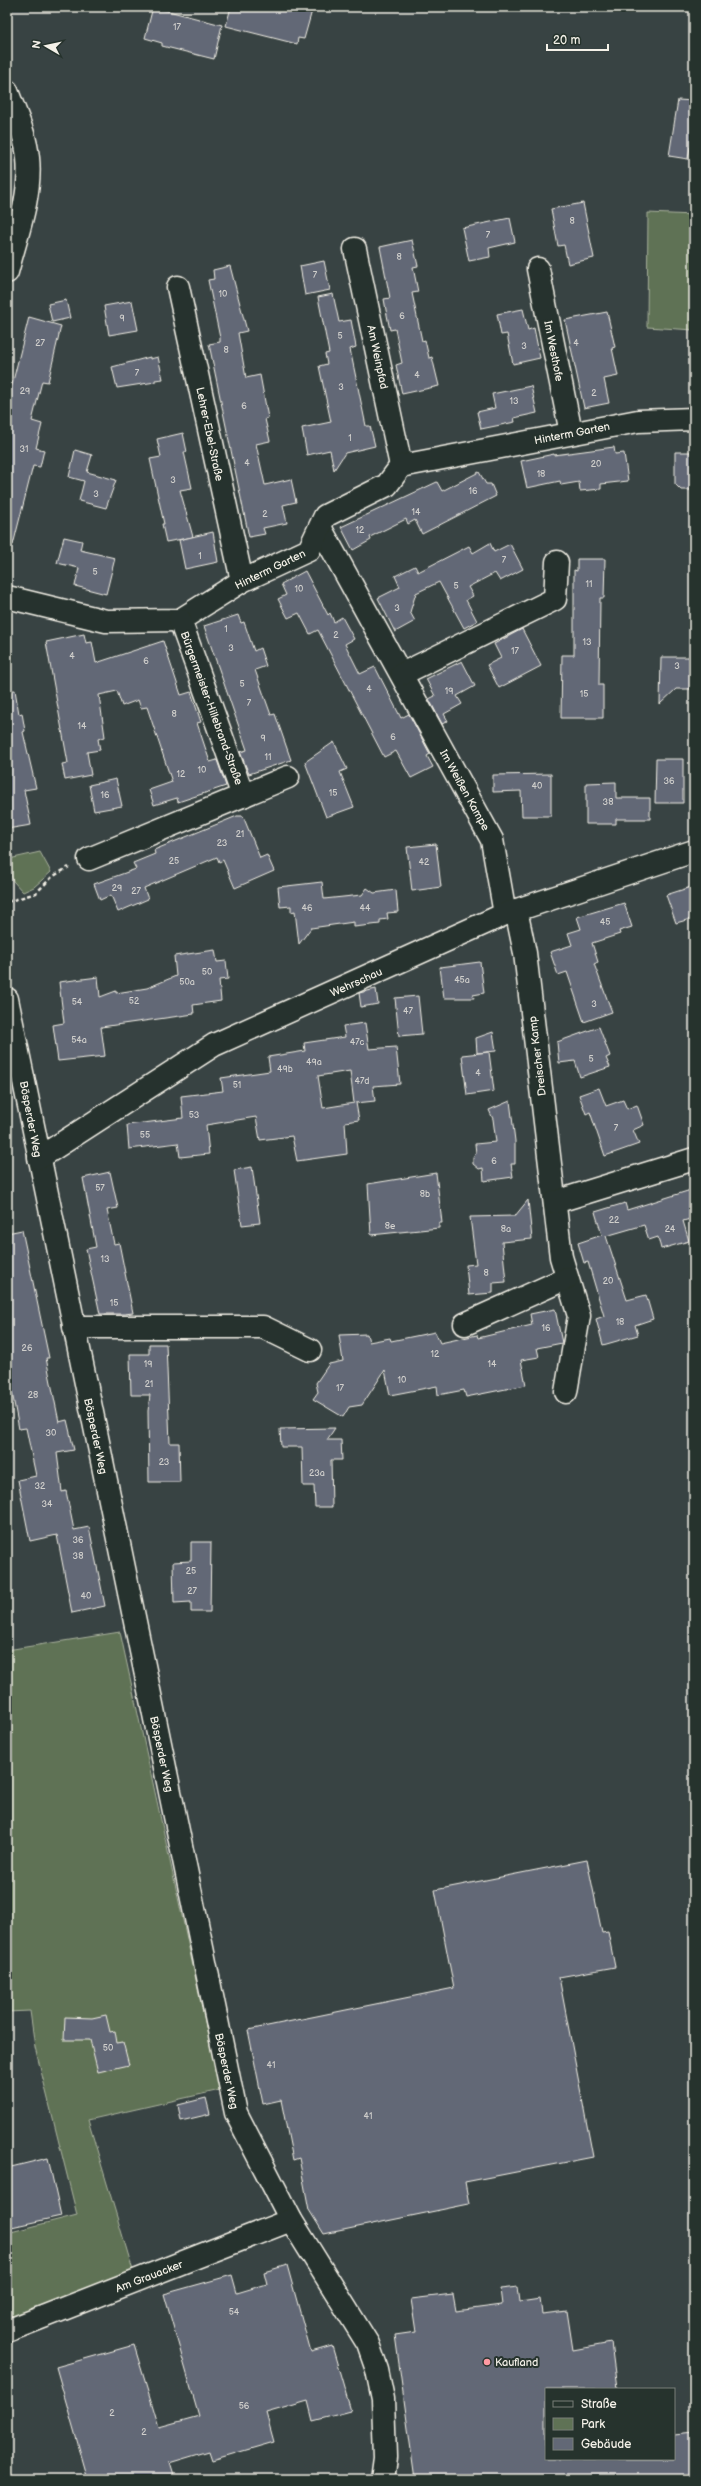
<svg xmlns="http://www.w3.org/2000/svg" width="701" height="2486" font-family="'Balsamiq Sans',sans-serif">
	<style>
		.green { fill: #5f7255; stroke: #aab29e }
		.building { fill: #626876; stroke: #f4f1e8; fill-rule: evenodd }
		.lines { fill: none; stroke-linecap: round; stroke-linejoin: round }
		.minor-casing { stroke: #f4f1e8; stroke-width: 25 }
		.path { stroke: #f4f1e8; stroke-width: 2.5; stroke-dasharray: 4 3; stroke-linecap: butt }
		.minor { stroke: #26332d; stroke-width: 22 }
		.poi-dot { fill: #ff9aa2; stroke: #26332d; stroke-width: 1.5 }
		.labels { text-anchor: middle; stroke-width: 4; stroke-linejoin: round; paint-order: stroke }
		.number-label { font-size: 9px; fill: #d0cfcc }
		.street-label { font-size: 11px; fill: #f4f1e8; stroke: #26332d }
		.poi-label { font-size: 11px; fill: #f4f1e8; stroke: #26332d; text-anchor: start }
	</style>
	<rect width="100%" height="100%" fill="#384343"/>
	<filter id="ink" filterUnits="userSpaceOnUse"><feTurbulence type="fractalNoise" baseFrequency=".025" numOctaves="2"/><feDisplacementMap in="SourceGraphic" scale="8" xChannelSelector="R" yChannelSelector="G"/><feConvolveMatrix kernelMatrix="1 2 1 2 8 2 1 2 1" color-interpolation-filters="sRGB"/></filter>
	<g filter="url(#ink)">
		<g class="green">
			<polygon points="648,213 694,215 694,330 647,327"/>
			<polygon points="40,852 51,872 34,887 23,892 13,881 7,862 9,859"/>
			<polygon points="120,1632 220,2090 88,2120 134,2274 7,2320 7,2233 77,2215 35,2047 30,2011 7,2012 7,1650"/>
		</g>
		<g class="building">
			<polygon points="153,7 222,25 214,59 162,46 162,43 145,38"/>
			<polygon points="231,7 313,7 304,39 298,38 297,44 226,26"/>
			<polygon points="678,100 694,101 694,148 690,147 688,159 669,156"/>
			<polygon points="583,203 594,258 568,264 564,245 558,246 551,209"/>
			<polygon points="510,218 515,242 489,248 490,257 469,261 462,228"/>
			<polygon points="412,240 418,266 413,267 418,292 412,293 422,341 425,340 429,358 432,357 439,386 402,394 396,365 402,363 395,329 390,330 386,310 384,299 390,298 380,247"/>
			<polygon points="324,261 330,290 305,295 300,266"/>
			<polygon points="230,266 247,331 238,333 246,378 260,375 268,418 265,419 270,441 256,444 265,485 291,479 296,502 283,505 287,523 263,528 265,534 249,537 209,344 220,342 220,338 208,280 214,279 213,270"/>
			<polygon points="333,294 339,322 351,320 356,347 350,349 366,426 370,426 375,446 345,453 334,470 330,450 307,455 302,428 331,422 319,366 327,364 325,354 329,353 318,297"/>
			<polygon points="66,300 70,318 52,322 48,304"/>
			<polygon points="132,301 138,330 109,335 104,306"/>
			<polygon points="523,309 528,330 534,328 540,358 513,364 507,334 501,335 497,314"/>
			<polygon points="607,312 615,347 612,348 618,376 604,379 609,403 584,408 565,320"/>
			<polygon points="29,317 61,326 48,382 42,381 32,421 42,424 36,448 44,450 40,467 33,466 13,545 7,544 7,405"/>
			<polygon points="150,357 150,359 158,357 163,379 155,380 155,382 117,388 112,367"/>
			<polygon points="531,386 537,413 514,418 515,422 481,429 477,412 495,408 492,394"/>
			<polygon points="183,433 187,452 184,452 192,488 180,490 193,537 166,542 162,524 164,524 150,459 161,457 157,439"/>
			<polygon points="614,447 615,454 624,453 628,481 601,484 601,489 580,491 579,482 561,485 560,481 527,488 521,461 554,454 554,455"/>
			<polygon points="75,450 92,455 87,472 116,480 106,508 79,501 84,481 69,477"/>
			<polygon points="675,452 694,452 694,490 681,490 675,484"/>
			<polygon points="479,472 486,484 491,484 496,496 422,534 415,520 408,524 406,519 370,537 371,540 353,550 341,527 437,482 442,491"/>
			<polygon points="213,532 218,562 185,569 179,540"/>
			<polygon points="64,537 82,541 80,550 115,558 106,594 75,586 79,568 57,563"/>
			<polygon points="490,543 494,552 510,544 523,569 500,581 495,573 468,587 473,596 466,600 477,621 464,628 439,582 416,593 410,612 415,621 395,632 378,598 400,587 395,576 415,566 418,572 469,546 473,553"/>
			<polygon points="577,559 605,559 604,598 600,598 599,685 603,685 603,718 561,718 562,655 574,655 574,570 577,571"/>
			<polygon points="305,571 328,615 330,613 334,622 342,617 354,639 345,644 360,674 375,667 401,718 409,714 430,754 427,756 433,767 411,778 396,751 384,757 318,630 310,634 299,613 288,618 278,599 286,595 281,584"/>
			<polygon points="238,615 241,623 244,622 254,651 260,648 266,666 255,670 271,715 275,714 291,760 249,774 240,752 247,750 204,626"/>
			<polygon points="522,629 541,666 499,688 487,665 501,658 494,644"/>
			<polygon points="84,634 86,643 92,642 96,663 163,641 181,695 191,692 201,722 197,723 210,762 217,760 226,786 178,802 177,798 154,805 149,790 172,782 147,707 141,708 138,700 122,706 117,691 99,695 105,737 98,739 100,750 87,752 91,775 65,780 62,764 68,763 46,642"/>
			<polygon points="661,657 694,657 694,674 691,676 691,689 676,689 660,704"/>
			<polygon points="462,661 475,686 457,696 462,704 444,714 448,721 442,724 429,699 435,696 426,679"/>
			<polygon points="15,690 19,714 22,713 25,731 23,732 36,788 24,790 31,825 7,829 7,691"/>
			<polygon points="334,742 347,769 340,772 354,807 326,817 305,762"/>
			<polygon points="656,759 683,759 683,803 655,803"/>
			<polygon points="551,774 551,816 522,816 521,791 493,792 493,775"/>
			<polygon points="116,779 122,806 94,811 89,785"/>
			<polygon points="616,782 616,798 650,798 650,819 616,819 616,824 586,824 586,783"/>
			<polygon points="237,816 243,816 260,858 267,855 274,871 235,888 223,860 219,862 217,857 144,888 148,899 118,912 111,895 100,900 94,884 136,869 133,863 155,854 154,850"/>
			<polygon points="436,844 441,887 412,891 407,847"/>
			<polygon points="322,882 324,899 362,895 367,888 374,893 396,890 398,912 387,913 388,919 380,920 380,924 354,927 354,922 311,928 299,944 295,911 291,912 291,906 280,907 278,887"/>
			<polygon points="694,886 694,918 676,923 666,895"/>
			<polygon points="624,903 632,927 619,931 620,934 592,943 598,962 594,964 612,1012 584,1022 567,972 558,975 550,952 572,945 568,933 581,929 577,917"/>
			<polygon points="215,950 217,962 226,961 228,979 219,980 221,1001 193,1005 194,1014 101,1027 105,1056 58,1061 53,1025 64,1023 59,982 98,977 100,997 116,991 116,993 147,988 176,976 174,956"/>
			<polygon points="480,962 484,993 473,995 474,998 444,998 440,967"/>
			<polygon points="376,989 378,1004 361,1007 359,993"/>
			<polygon points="418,996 422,1034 399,1036 395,998"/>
			<path d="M365 1023 369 1049 396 1047 400 1084 373 1086 375 1101 356 1103 359 1120 345 1122 347 1154 297 1161 292 1136 260 1140 256 1117 206 1125 209 1154 180 1157 178 1143 129 1149 127 1125 183 1118 181 1096 223 1091 221 1078 270 1071 268 1057 305 1051 304 1043 345 1037 343 1026ZM350 1071 354 1103 323 1108 318 1076Z"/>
			<polygon points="599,1027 610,1056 606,1058 610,1067 580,1077 575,1061 559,1063 557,1042"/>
			<polygon points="493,1032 496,1051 477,1053 476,1038"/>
			<polygon points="489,1052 494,1091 467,1095 462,1055"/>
			<polygon points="599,1088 606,1106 623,1100 627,1109 637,1105 644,1125 633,1130 639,1144 605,1156 590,1112 586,1114 579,1095"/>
			<polygon points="510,1101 515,1141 515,1164 511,1164 513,1177 484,1181 483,1168 479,1169 473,1164 473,1158 476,1153 475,1144 496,1142 493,1119 489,1110"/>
			<polygon points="252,1167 260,1223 242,1225 234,1170"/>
			<polygon points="110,1172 118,1208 107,1210 114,1244 119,1243 133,1313 124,1314 100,1314 86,1249 96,1247 83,1178"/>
			<polygon points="436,1173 442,1223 439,1223 439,1228 371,1235 368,1184"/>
			<polygon points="694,1189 694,1218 683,1221 689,1241 661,1249 658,1237 649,1240 644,1225 606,1236 627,1300 646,1295 653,1319 635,1325 638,1335 603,1345 596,1319 604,1316 588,1262 584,1263 578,1243 602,1235 595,1212 625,1203 627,1210"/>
			<polygon points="528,1200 532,1239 502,1242 506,1282 493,1283 493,1293 469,1295 466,1265 476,1264 470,1217 515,1216"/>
			<polygon points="22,1230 49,1358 46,1358 59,1422 67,1420 74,1450 57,1453 62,1492 66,1491 74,1530 89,1527 105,1606 72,1613 57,1535 30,1541 18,1480 36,1476 26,1428 19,1429 9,1376 12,1376 7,1342 7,1233"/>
			<polygon points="555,1309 562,1343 537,1348 539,1357 521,1360 526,1385 466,1397 464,1390 438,1395 437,1386 390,1395 385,1370 362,1405 349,1407 343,1417 313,1399 318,1392 316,1383 329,1364 343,1361 339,1335 367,1334 369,1342 390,1338 391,1341 435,1332 440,1343 477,1335 478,1338 532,1325 530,1314"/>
			<polygon points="149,1344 166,1344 170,1443 179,1443 180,1482 149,1482 148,1411 150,1395 131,1395 130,1354 149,1354"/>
			<polygon points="335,1428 327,1440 341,1440 342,1460 331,1460 332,1507 315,1507 314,1486 303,1486 302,1447 281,1447 280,1429"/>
			<polygon points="191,1542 211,1542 210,1612 191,1612 191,1602 174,1603 173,1562 191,1561"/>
			<polygon points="587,1860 602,1933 608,1932 615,1967 559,1977 593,2157 465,2182 469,2204 324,2234 309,2210 299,2158 293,2160 281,2100 263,2104 248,2030 454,1988 435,1890"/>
			<polygon points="106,2015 110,2032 115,2031 117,2043 123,2042 129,2065 98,2072 90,2040 64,2040 65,2017 92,2018"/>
			<polygon points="206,2098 210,2114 181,2121 178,2105"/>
			<polygon points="48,2158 61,2216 7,2228 7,2168"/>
			<polygon points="287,2265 311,2352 332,2346 351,2411 313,2421 308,2401 266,2413 274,2442 212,2460 209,2451 169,2463 174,2479 88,2479 56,2367 134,2345 159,2427 199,2416 164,2294 232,2275 237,2293 267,2284 264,2272"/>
			<polygon points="518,2287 520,2302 540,2299 542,2314 567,2311 573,2350 611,2343 617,2389 546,2389 546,2459 674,2459 674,2434 694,2432 694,2479 415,2479 395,2335 416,2332 411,2299 453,2294 456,2311 502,2305 500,2289"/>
		</g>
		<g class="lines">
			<defs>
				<g id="minor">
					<path d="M7 91C15 113 26 135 28 158 32 195 16 237 7 272"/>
					<polyline points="355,249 401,466"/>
					<polyline points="538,269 571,433"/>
					<polyline points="178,287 242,581"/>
					<polyline points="321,529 492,840 505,914"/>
					<polyline points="7,597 106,621 180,620 242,581 309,550 325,516 387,485 401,466 638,421 694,419"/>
					<polyline points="180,620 243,796"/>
					<polyline points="402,674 555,599 557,562"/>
					<polyline points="89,859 288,777"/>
					<polyline points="516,910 525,953 561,1257 579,1316 566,1392"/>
					<polyline points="7,999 236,2113 291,2220 368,2344 377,2370 383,2399 385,2457 382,2479"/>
					<polyline points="39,1158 214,1045 505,914 694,851"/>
					<polyline points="555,1202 694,1159"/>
					<polyline points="465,1324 567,1278"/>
					<polyline points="74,1327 263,1327 310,1350"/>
					<polyline points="7,2331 291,2220"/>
				</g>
			</defs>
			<use href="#minor" class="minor-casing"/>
			<polyline class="path" points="7,902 36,893 52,877 69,867"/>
			<use href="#minor" class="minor"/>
		</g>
	</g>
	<circle class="poi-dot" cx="487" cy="2362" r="4"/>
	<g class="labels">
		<g class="number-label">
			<text x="177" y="30">17</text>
			<text x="572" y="224">8</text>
			<text x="488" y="238">7</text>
			<text x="399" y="260">8</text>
			<text x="315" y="278">7</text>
			<text x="223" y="297">10</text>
			<text x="402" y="319">6</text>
			<text x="122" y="321">9</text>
			<text x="340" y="339">5</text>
			<text x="40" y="346">27</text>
			<text x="576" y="346">4</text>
			<text x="524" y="349">3</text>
			<text x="226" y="353">8</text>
			<text x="137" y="376">7</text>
			<text x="417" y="378">4</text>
			<text x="341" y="390">3</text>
			<text x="25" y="394">29</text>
			<text x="594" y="396">2</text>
			<text x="514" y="404">13</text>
			<text x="244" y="409">6</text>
			<text x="350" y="441">1</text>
			<text x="24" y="452">31</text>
			<text x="247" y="466">4</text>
			<text x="596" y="467">20</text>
			<text x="541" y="477">18</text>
			<text x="173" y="483">3</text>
			<text x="473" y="494">16</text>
			<text x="96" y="497">3</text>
			<text x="416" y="515">14</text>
			<text x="265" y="517">2</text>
			<text x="360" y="533">12</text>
			<text x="200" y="559">1</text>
			<text x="504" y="563">7</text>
			<text x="95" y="575">5</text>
			<text x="589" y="587">11</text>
			<text x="456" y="589">5</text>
			<text x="299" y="592">10</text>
			<text x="397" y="611">3</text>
			<text x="226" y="632">1</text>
			<text x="336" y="638">2</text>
			<text x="587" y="645">13</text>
			<text x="231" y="651">3</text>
			<text x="515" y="654">17</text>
			<text x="72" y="659">4</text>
			<text x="146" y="664">6</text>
			<text x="677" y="669">3</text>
			<text x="242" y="687">5</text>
			<text x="369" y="692">4</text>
			<text x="449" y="694">19</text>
			<text x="584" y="697">15</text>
			<text x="249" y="706">7</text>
			<text x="174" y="717">8</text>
			<text x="82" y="729">14</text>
			<text x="393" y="740">6</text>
			<text x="263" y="741">9</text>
			<text x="268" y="760">11</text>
			<text x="202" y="773">10</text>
			<text x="181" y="777">12</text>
			<text x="669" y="784">36</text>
			<text x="537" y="789">40</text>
			<text x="333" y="796">15</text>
			<text x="105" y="798">16</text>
			<text x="608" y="805">38</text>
			<text x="240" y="837">21</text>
			<text x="222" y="846">23</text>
			<text x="174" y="864">25</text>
			<text x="424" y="865">42</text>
			<text x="117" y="891">29</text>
			<text x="136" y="894">27</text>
			<text x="307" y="911">46</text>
			<text x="365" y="911">44</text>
			<text x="605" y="925">45</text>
			<text x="207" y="975">50</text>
			<text x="462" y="983">45a</text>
			<text x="187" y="985">50a</text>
			<text x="134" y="1004">52</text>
			<text x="77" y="1005">54</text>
			<text x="594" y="1007">3</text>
			<text x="408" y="1014">47</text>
			<text x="79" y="1043">54a</text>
			<text x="357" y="1045">47c</text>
			<text x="591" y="1062">5</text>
			<text x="314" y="1065">49a</text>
			<text x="285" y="1072">49b</text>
			<text x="478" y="1076">4</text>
			<text x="362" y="1084">47d</text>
			<text x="237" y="1088">51</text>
			<text x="194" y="1118">53</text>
			<text x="616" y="1131">7</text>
			<text x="145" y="1138">55</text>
			<text x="494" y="1164">6</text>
			<text x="100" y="1191">57</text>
			<text x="425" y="1197">8b</text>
			<text x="614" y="1223">22</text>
			<text x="390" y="1229">8e</text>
			<text x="506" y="1232">8a</text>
			<text x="670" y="1232">24</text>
			<text x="105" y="1262">13</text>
			<text x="486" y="1276">8</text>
			<text x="608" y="1284">20</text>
			<text x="114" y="1306">15</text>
			<text x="620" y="1325">18</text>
			<text x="546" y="1331">16</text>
			<text x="27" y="1351">26</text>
			<text x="435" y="1357">12</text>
			<text x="148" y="1367">19</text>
			<text x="492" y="1367">14</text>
			<text x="402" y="1383">10</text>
			<text x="149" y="1387">21</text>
			<text x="340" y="1391">17</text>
			<text x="33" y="1398">28</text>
			<text x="51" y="1436">30</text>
			<text x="164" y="1465">23</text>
			<text x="317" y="1476">23a</text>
			<text x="40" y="1489">32</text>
			<text x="47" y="1507">34</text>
			<text x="78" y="1543">36</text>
			<text x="78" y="1559">38</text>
			<text x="191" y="1574">25</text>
			<text x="192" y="1594">27</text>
			<text x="86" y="1599">40</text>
			<text x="108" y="2051">50</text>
			<text x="271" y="2068">41</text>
			<text x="368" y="2119">41</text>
			<text x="234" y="2315">54</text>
			<text x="244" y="2409">56</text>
			<text x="112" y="2416">2</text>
			<text x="144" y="2435">2</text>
		</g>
		<g class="street-label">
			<text transform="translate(554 351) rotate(79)" y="4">Im Westhofe</text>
			<text transform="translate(378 357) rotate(78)" y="4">Am Weinpfad</text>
			<text transform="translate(572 433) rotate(-11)" y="4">Hinterm Garten</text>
			<text transform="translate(210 434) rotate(78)" y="4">Lehrer-Ebel-Straße</text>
			<text transform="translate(270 569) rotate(-26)" y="4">Hinterm Garten</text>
			<text transform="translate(212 708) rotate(70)" y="4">Bürgermeister-Hillebrand-Straße</text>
			<text transform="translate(465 790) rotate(61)" y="4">Im Weißen Kampe</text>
			<text transform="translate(356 982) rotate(-24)" y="4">Wehrschau</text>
			<text transform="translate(537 1056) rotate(-97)" y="4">Dreischer Kamp</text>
			<text transform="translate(31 1119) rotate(79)" y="4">Bösperder Weg</text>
			<text transform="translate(96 1436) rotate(78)" y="4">Bösperder Weg</text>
			<text transform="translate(162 1754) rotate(78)" y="4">Bösperder Weg</text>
			<text transform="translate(227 2071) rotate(78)" y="4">Bösperder Weg</text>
			<text transform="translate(149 2276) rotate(-21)" y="4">Am Grauacker</text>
		</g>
		<g class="poi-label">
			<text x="495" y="2366">Kaufland</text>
		</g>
	</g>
	<rect width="701" height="2486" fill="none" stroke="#26332d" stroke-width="24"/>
	<rect x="12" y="12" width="677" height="2462" fill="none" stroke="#f4f1e8" stroke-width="1.5" filter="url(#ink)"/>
	<rect x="545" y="2388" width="130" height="72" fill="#26332d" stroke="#787f78"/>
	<rect x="553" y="2401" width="20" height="6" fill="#26332d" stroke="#787f78"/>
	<text x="581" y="2408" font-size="12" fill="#f4f1e8">Straße</text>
	<rect x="553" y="2418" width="20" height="12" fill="#5f7255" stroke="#787f78"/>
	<text x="581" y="2428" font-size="12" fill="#f4f1e8">Park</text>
	<rect x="553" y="2438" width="20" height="12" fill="#626876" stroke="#787f78"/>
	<text x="581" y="2448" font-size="12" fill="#f4f1e8">Gebäude</text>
	<g transform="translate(46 46) rotate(279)" stroke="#26332d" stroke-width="3" paint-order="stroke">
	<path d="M0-3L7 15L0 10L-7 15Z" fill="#f4f1e8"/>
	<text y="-6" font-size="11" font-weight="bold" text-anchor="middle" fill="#f4f1e8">N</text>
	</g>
	<path d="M547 44v6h61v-6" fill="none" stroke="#f4f1e8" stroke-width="2"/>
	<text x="553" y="44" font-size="12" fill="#f4f1e8" stroke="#26332d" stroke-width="3" paint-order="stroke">20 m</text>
</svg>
